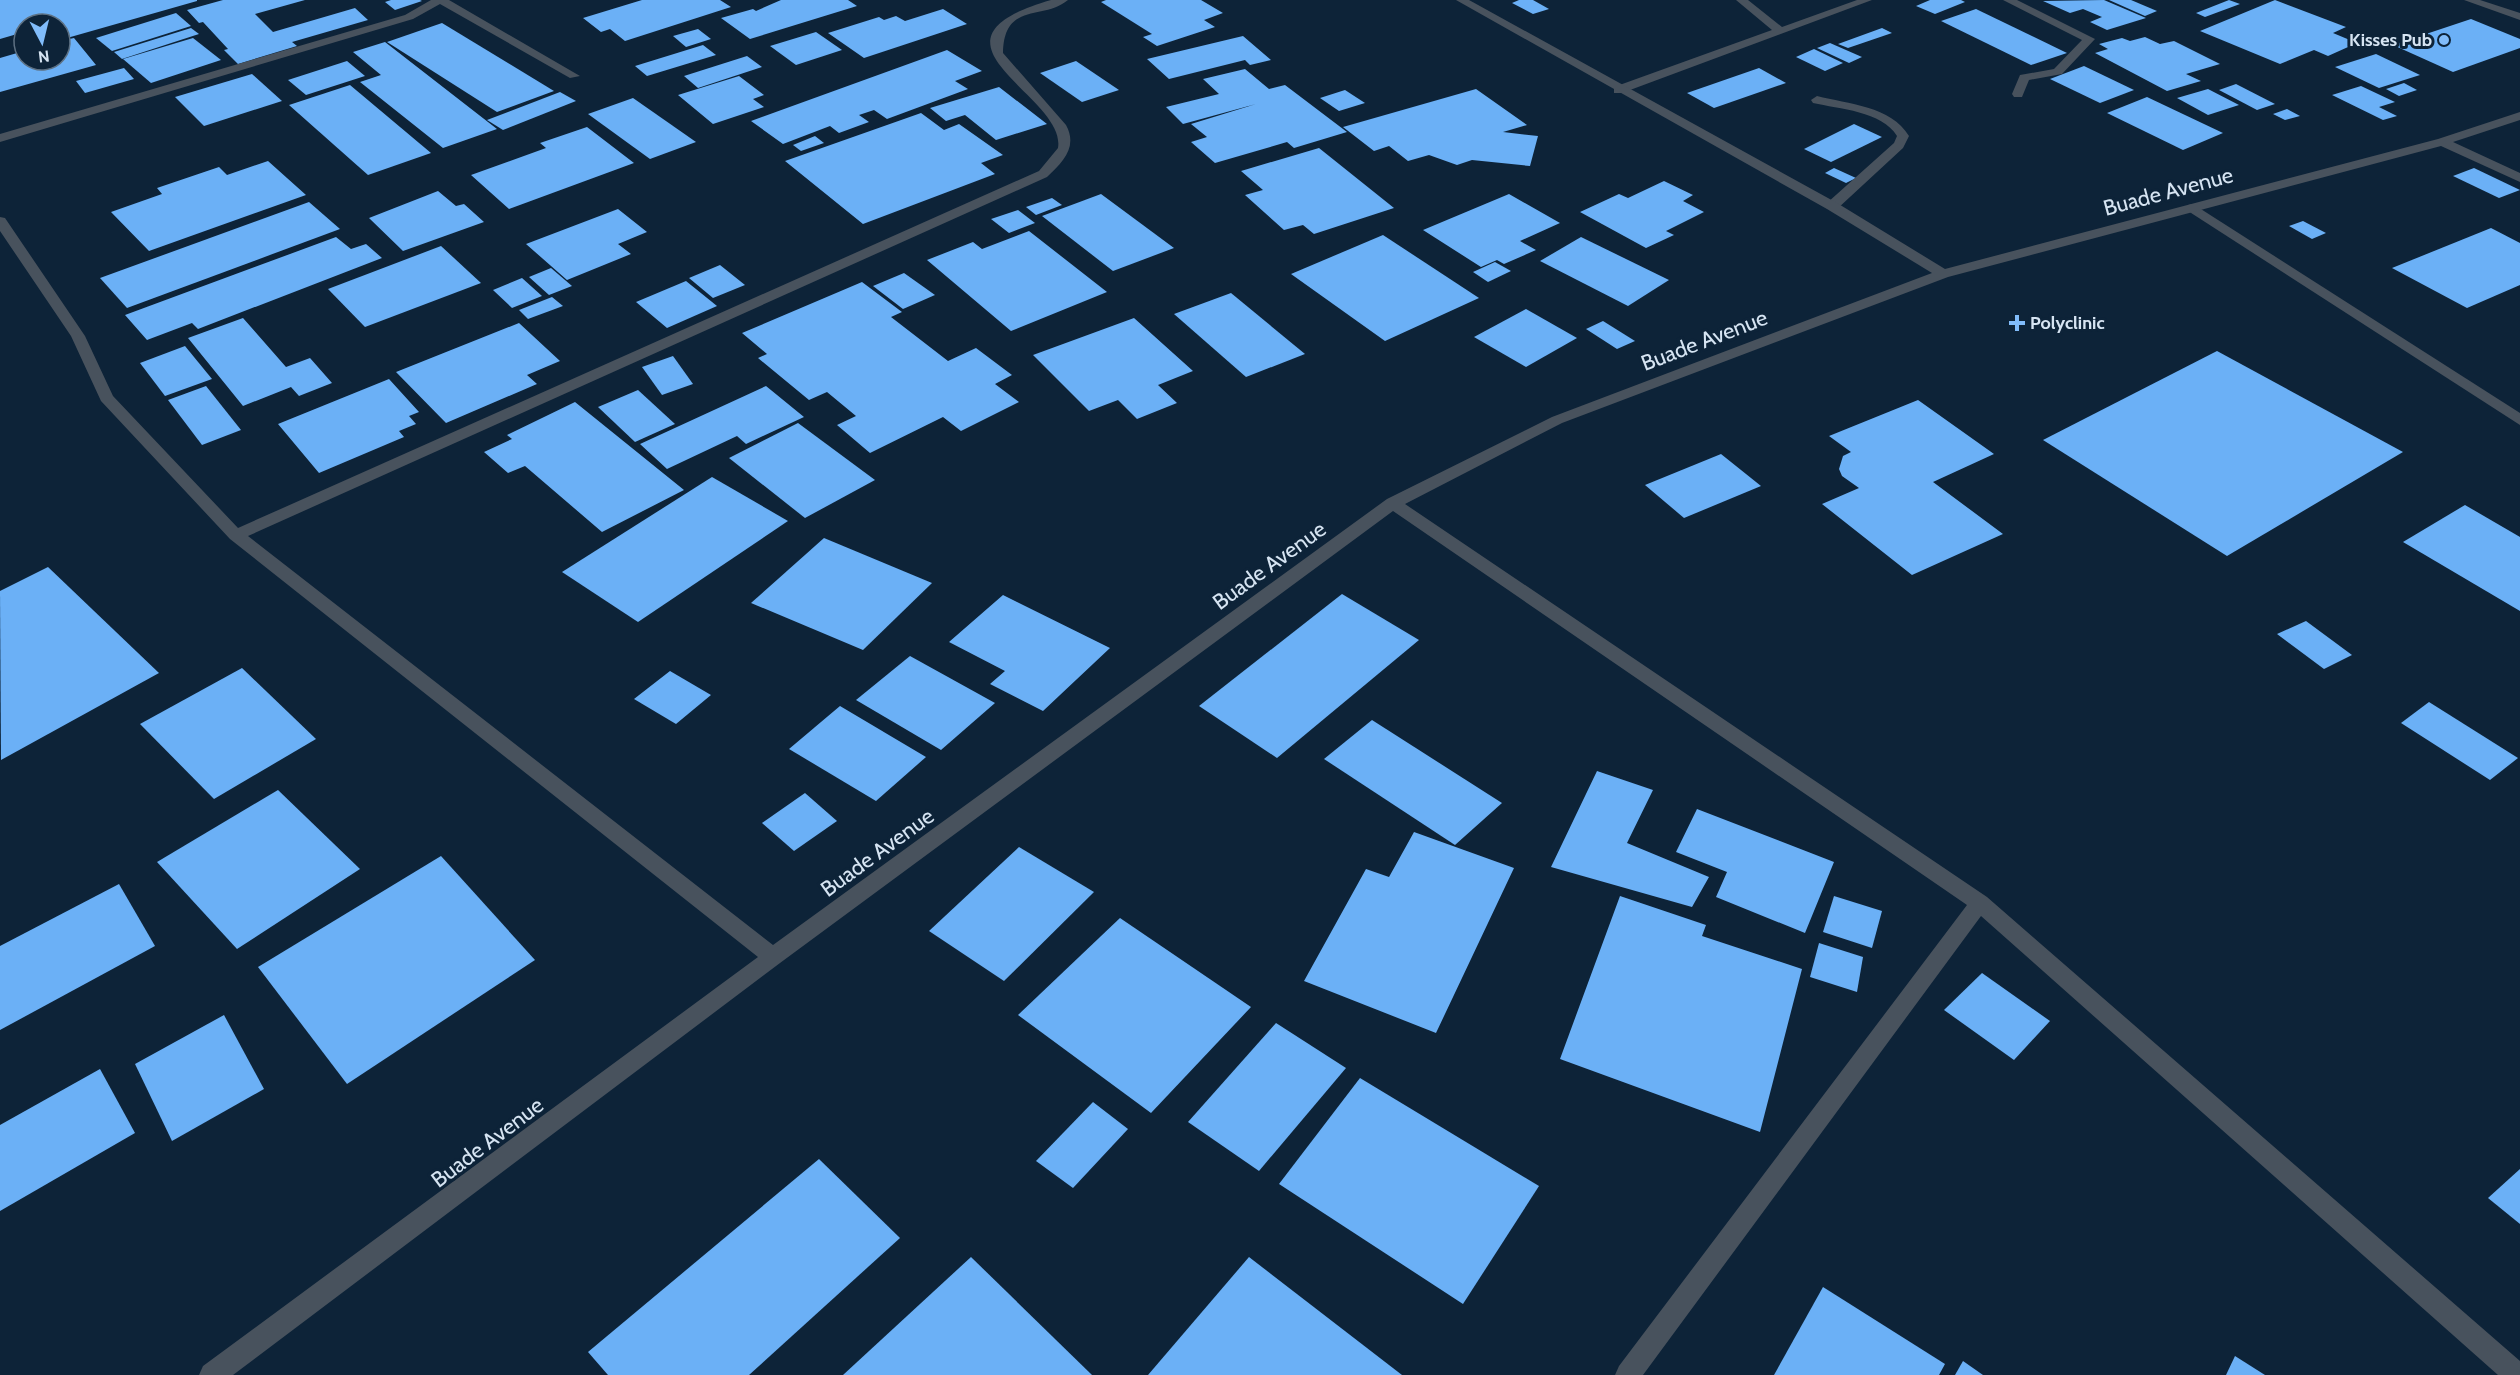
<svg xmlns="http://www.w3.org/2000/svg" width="2520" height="1375" font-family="Cabin,sans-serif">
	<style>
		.building { fill: #6bb0f6 }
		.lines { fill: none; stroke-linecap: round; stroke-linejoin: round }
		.lane { fill: #48525d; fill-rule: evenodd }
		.street { fill: #48525d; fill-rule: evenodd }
		.poi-dot { fill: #81bcfa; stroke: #0d2338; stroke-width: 2 }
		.labels { text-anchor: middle; stroke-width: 6; stroke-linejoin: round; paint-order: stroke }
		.far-poi-label { font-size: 18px; font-weight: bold; fill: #d6e4f2; stroke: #0d2338; text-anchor: end }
		.street-label { font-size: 22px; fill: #d6e4f2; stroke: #0d2338 }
	</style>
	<rect width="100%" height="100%" fill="#0d2338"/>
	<g class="building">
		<polygon points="0,0 197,0 197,1 60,40 60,24 24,24 24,32 0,39"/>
		<polygon points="223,0 305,0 255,14 273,32 355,8 368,20 292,42 297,46 238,64 224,50 228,49 203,22 199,23 187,10"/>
		<polygon points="391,0 420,0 422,1 395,10 385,2"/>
		<polygon points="642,0 720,0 731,7 625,41 610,29 601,32 583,18"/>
		<polygon points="781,0 848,0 857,6 750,39 721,18 753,9 756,11"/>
		<polygon points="1106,0 1201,0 1223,13 1204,20 1215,27 1157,46 1143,37 1152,34 1101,2"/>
		<polygon points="1519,0 1533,0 1549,9 1533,14 1512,3"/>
		<polygon points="1930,0 1961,0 1965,2 1935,14 1916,6"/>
		<polygon points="2104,0 2146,18 2107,30 2090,22 2102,17 2083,9 2070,13 2043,1"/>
		<polygon points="2109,0 2131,0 2157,11 2145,16"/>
		<polygon points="2229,0 2240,4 2205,17 2196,13"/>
		<polygon points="2275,0 2346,27 2333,33 2357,43 2328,56 2314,50 2280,64 2200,31"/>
		<polygon points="943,9 967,24 864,58 828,33 879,17 884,20 896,16 905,21"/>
		<polygon points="1976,9 2067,53 2031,65 1941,21"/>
		<polygon points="176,13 191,26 112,51 96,38"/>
		<polygon points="2471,19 2520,39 2520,48 2453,72 2393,45"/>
		<polygon points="442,23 554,91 497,112 387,42"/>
		<polygon points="191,28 199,34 122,59 114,52"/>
		<polygon points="1882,28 1892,33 1848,48 1838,44"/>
		<polygon points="698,29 711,39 686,47 673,36"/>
		<polygon points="816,32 842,50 796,65 770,46"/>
		<polygon points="1243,36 1271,60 1250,65 1245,60 1169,79 1147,59"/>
		<polygon points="2145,37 2160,44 2174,41 2220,64 2186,74 2201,81 2167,91 2095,53 2108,49 2099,44 2122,38 2130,41"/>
		<polygon points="74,38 96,65 0,92 0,58 24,51 24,60 60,60 60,41"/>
		<polygon points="193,38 221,60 151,83 123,59"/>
		<polygon points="385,42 497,129 443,148 360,82 381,75 353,52"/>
		<polygon points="1830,43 1862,57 1849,63 1817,48"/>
		<polygon points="703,45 716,55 647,76 635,66"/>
		<polygon points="1814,49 1843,63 1825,71 1796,57"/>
		<polygon points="947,50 982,71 955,81 968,89 887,119 874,110 859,115 869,122 839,133 830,126 783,144 751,121"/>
		<polygon points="2376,54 2420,75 2379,88 2335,67"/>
		<polygon points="747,56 762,67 698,88 684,76"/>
		<polygon points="347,61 365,76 306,95 288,80"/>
		<polygon points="1076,61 1119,90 1082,102 1040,73"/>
		<polygon points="2084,66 2134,90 2100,103 2050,79"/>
		<polygon points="124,68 134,79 85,93 76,81"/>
		<polygon points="1759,68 1786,83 1714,108 1687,93"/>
		<polygon points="1245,69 1269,89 1285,85 1347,132 1294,148 1287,142 1215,163 1191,142 1207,137 1191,124 1256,104 1183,124 1166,107 1219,94 1203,79"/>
		<polygon points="252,74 282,101 204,126 175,97"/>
		<polygon points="739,76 764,95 753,99 764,107 713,124 678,95"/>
		<polygon points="2404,83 2417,90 2399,96 2386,89"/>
		<polygon points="2236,84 2275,104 2257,110 2219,90"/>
		<polygon points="350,85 431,153 368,175 289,105"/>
		<polygon points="2361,86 2395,102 2379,107 2397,116 2383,120 2332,95"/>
		<polygon points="999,87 1047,124 996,140 965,115 946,121 930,108"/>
		<polygon points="1476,89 1527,125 1503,132 1538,136 1530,166 1472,160 1457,165 1429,155 1408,161 1389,146 1374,151 1343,127"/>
		<polygon points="2208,89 2239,105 2208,115 2177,98"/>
		<polygon points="1345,90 1365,103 1339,111 1320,98"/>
		<polygon points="560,92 576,101 503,130 487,120"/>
		<polygon points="2147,97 2223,133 2183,150 2107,113"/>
		<polygon points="633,98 696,142 650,159 588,114"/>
		<polygon points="2287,109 2300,116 2285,120 2273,114"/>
		<polygon points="921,113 944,130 959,124 1003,155 981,163 995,174 863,224 785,161"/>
		<polygon points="1854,124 1882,137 1831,162 1804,149"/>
		<polygon points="587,127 634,163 509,209 471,175 546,148 540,143"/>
		<polygon points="815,136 824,143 801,151 793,145"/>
		<polygon points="1319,148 1394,208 1314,234 1303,225 1284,230 1245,195 1263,190 1241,171"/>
		<polygon points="268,161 306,195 149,251 111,212 162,194 157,188 219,167 227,175"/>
		<polygon points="1834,168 1856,178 1846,183 1825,173"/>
		<polygon points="2474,168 2520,190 2499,198 2453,176"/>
		<polygon points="1664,181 1693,195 1683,201 1704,212 1666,231 1674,235 1646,248 1580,212 1619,194 1628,198"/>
		<polygon points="438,191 456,206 464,204 484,222 403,251 369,218"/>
		<polygon points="1101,194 1174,248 1113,271 1042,216"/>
		<polygon points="1509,194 1560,223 1520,241 1536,250 1504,264 1497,260 1481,267 1423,230"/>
		<polygon points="1052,198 1062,205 1036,215 1026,207"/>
		<polygon points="309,202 340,229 127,308 100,278"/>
		<polygon points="618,209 647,232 618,244 631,254 567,280 526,244"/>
		<polygon points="1018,210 1035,223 1009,233 991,219"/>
		<polygon points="2303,221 2326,233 2312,239 2289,226"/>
		<polygon points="2491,228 2520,243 2520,285 2467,308 2392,268"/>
		<polygon points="1029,231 1107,292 1011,331 927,260 973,242 982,249"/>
		<polygon points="1383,235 1479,298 1385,341 1291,274"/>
		<polygon points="336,237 351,249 366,244 382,258 198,329 192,323 147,340 125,315"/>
		<polygon points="1581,237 1669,280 1628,306 1540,261"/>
		<polygon points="441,246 481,283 365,327 328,289"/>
		<polygon points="1495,262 1511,271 1488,282 1473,272"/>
		<polygon points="720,265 745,285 713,298 689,278"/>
		<polygon points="551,268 572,286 549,295 529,277"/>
		<polygon points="904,273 935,295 903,309 873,286"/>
		<polygon points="522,278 542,296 512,308 493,290"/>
		<polygon points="686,281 717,306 667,328 636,302"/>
		<polygon points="862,282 902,312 891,317 948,361 976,348 1012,375 995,384 1019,402 961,431 943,417 870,453 837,425 856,416 827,392 809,400 758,358 767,354 742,333"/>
		<polygon points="1231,293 1305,354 1246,377 1174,314"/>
		<polygon points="552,297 563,306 528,319 519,310"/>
		<polygon points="1526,309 1577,338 1526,367 1474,337"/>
		<polygon points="243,318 286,367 310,358 332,383 299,396 291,387 243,406 188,338"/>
		<polygon points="1134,318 1193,371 1158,385 1177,403 1137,419 1118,400 1089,411 1033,355"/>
		<polygon points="1603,321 1635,341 1617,349 1586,329"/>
		<polygon points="519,323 560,361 527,375 537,384 446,423 396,372"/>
		<polygon points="185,346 212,379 165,396 140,363"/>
		<polygon points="2217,351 2403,452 2227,556 2043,440"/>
		<polygon points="673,356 693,384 662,395 642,367"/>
		<polygon points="389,379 419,412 409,416 416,424 399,431 404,437 319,473 278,424"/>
		<polygon points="206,386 241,430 202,445 168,400"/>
		<polygon points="766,386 804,417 746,444 737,436 667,469 640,444"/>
		<polygon points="638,390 675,424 635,442 598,407"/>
		<polygon points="1918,400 1994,454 1933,482 2003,534 1912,575 1822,504 1859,488 1842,476 1839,469 1843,456 1851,452 1829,436"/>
		<polygon points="575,402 684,490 602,532 525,466 508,473 484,452 512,439 507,435"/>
		<polygon points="798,423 875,480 805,518 729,458"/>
		<polygon points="1721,454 1761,486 1684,518 1645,485"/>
		<polygon points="712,477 788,521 638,622 562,572"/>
		<polygon points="2465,505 2520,537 2520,611 2403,542"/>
		<polygon points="824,538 932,583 863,650 751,603"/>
		<polygon points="48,567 159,673 1,760 0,591"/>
		<polygon points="1342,594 1419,640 1277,758 1199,706"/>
		<polygon points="1003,595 1110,648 1043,711 990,684 1005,671 949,642"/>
		<polygon points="2306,621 2352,655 2324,669 2277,634"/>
		<polygon points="910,656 995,703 941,750 856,700"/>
		<polygon points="242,668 316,739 214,799 140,724"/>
		<polygon points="670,671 711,695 676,724 634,699"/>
		<polygon points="2429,702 2518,758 2490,780 2401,723"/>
		<polygon points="840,706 926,757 876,801 789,749"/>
		<polygon points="1372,720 1502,803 1455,845 1324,759"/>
		<polygon points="1597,771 1653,790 1627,843 1709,877 1692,907 1551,867"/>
		<polygon points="278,790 360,869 237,949 157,862"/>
		<polygon points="805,793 837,821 794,851 762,823"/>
		<polygon points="1697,809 1834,862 1805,933 1716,897 1727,872 1676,852"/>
		<polygon points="1414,832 1514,868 1436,1033 1304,981 1366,869 1389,877"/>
		<polygon points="1019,847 1094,892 1004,981 929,931"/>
		<polygon points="441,856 535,960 347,1084 258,967"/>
		<polygon points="119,884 155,946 0,1030 0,946"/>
		<polygon points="1620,896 1706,925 1702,936 1802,969 1760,1132 1560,1059"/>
		<polygon points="1834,896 1882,911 1872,948 1823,932"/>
		<polygon points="1120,918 1251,1007 1151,1113 1018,1015"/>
		<polygon points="1819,943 1863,957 1857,992 1810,977"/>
		<polygon points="1982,973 2050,1021 2014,1060 1944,1010"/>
		<polygon points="224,1015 264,1089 172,1141 135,1064"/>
		<polygon points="1276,1023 1346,1068 1259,1171 1188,1122"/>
		<polygon points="100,1069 135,1133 0,1211 0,1125"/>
		<polygon points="1360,1078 1539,1186 1463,1304 1279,1184"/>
		<polygon points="1093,1102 1128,1129 1073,1188 1036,1161"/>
		<polygon points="819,1159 900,1238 749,1375 608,1375 588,1352"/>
		<polygon points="2520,1169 2520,1224 2488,1198"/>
		<polygon points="971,1257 1092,1375 843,1375"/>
		<polygon points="1249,1257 1402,1375 1148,1375"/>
		<polygon points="1823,1287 1945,1364 1939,1375 1774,1375"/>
		<polygon points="2235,1356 2265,1375 2226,1375"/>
		<polygon points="1963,1361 1983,1375 1955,1375"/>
	</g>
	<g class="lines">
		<g class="lane">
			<polygon points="1736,0 1748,0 1782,27 1857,0 1872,0 1622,93 1614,93 1614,87 1772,30"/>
			<polygon points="2003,0 2017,0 2095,39 2062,74 2029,80 2022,97 2014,97 2012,94 2020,75 2054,69 2082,40"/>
			<path d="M1817 96C1848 104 1891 106 1909 136L1903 148 1837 209 1832 210 1825 206 1827 203 1894 143 1897 136C1882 111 1839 109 1813 103L1811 100Z"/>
			<polygon points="2193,204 2520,413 2520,425 2188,211 2188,205"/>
		</g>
		<g class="street">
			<polygon points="431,0 449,0 580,76 570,78 440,4 413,19 0,142 0,134 405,15"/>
			<path d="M1051 0H1068C1043 21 1004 1 1003 53L1066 125C1078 147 1063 162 1047 177L248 536 773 945 1387 499 1552 417 1932 273 1827 209 1456 0H1469L1837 203 1945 269 2438 139 2520 112V120L2453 142 2520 173V182L2441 146 1948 277 1562 423 1405 504 1987 897 2520 1361V1375H2498L1981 916 1643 1375H1615L1619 1366 1967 905 1393 511 780 963 233 1375H199L203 1366 758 957 230 539 101 401 71 336 0 231V217L5 218 85 336 113 396 238 528 1039 171 1058 148C1067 95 906 42 1051 0Z"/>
			<polygon points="2464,0 2480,0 2520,13 2520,20"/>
		</g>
	</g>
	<g class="poi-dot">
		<circle cx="2444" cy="40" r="6"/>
		<path d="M2014 314h6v6h6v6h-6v6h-6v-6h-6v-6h6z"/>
	</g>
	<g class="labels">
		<g class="far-poi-label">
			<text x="2432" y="46">Kisses Pub</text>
			<text x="2030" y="329" text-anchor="start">Polyclinic</text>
		</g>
		<g class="street-label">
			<text transform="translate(2168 191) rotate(-15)" y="8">Buade Avenue</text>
			<text transform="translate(1704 340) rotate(-21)" y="8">Buade Avenue</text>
			<text transform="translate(1269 565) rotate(-36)" y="8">Buade Avenue</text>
			<text transform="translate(877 852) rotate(-36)" y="8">Buade Avenue</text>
			<text transform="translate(487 1142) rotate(-37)" y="8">Buade Avenue</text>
		</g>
	</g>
	<g transform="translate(42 42) rotate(173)"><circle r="28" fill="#0d2338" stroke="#5d7082" stroke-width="1.5"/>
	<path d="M0-4.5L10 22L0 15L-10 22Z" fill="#81bcfa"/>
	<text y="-9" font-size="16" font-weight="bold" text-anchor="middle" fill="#d6e4f2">N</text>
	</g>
</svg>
